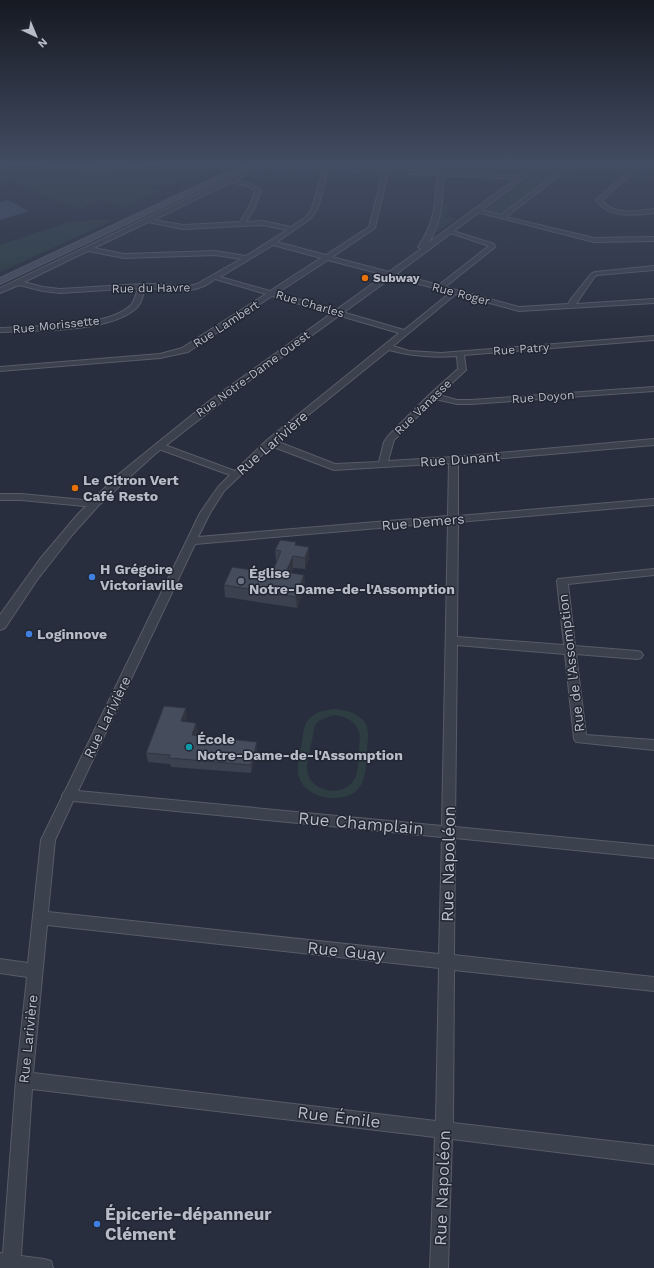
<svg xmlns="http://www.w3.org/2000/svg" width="654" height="1268" font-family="'Work Sans',sans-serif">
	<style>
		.green { fill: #2d3d42; fill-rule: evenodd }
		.water { fill: #404a65 }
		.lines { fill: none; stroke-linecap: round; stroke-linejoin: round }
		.minor-casing { stroke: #575c68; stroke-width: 2 }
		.tertiary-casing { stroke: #575c68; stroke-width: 2 }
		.secondary-casing { stroke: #575c68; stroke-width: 2 }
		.minor { fill: #3c414e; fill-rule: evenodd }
		.tertiary { fill: #3c414e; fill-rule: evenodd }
		.secondary { fill: #4a4f60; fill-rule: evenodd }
		.wall { fill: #3b414f }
		.shaded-wall { fill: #303540 }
		.building { fill: #454c5c; stroke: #303540 }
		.food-dot { fill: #e8710a; stroke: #212633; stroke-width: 1.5 }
		.shop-dot { fill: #3f7fe0; stroke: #212633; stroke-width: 1.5 }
		.worship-dot { fill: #6b7280; stroke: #212633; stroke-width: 1.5 }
		.culture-dot { fill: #0f9aa8; stroke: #212633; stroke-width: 1.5 }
		.labels { text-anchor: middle; stroke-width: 3; stroke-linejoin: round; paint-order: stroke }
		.far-poi-label { font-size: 12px; font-weight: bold; fill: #b8bcc8; stroke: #212633; text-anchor: start }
		.far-street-label { font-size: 12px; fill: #b8bcc8; stroke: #212633 }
		.street-label { font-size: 14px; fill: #b8bcc8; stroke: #212633 }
		.poi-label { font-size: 14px; font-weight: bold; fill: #b8bcc8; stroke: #212633; text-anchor: start }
		.near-street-label { font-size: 17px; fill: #b8bcc8; stroke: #212633 }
		.near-poi-label { font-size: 17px; font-weight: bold; fill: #b8bcc8; stroke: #212633; text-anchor: start }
	</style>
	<rect width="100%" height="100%" fill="#282e3d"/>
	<g class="green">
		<polygon points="119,162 158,162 111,169 79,164"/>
		<polygon points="174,162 225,162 173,186 162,183 151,187 161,191 124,208 100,200 79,209 56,201 12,181 6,182 5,185 0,186 0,167 33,166 87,173"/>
		<polygon points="318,162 407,162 406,171 318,167"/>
		<polygon points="550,162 570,162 503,213 497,214 484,211"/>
		<polygon points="504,164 527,168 518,174 512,175 513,173 499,170 500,165"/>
		<polygon points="450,204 446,209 451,210 444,217 456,219 435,233 444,205"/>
		<polygon points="91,220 114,220 0,272 0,245 68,222"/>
		<path d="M335 709C346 710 355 712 363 720 370 728 368 739 367 749 366 774 366 799 332 798 318 798 300 789 298 773 297 764 300 753 302 743 303 734 303 724 310 718 317 711 326 710 335 709ZM334 715C347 717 357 721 360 735 359 745 359 771 355 778 344 800 305 792 307 765L315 725 320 720Z"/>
	</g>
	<g class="water">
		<polygon points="19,162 66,162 111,169 158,162 174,162 108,173 87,173 33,166 0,167 0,165"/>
		<polygon points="8,200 29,211 0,220 0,202"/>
	</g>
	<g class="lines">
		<defs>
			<g id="minor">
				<path d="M260 162H271L288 165 525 176V178L523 179 388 173 375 228 332 257 439 285 489 246 445 231 450 230 494 244 495 247 445 287 519 307 568 304 571 299 591 274 595 272 654 266V270L598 275 595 276 576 304 654 299V303L519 311 456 294 393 346 409 351 441 353 654 336V340L464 355 466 370 439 395 457 400H471L654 387V391L471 404H457L435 399 394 440 388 461 454 457 654 439V445L458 462V516L654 499V505L458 522 457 637 564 645 557 581 558 579 654 569V575L568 584 575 646 637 651 641 652 643 655 641 658 637 659 576 654 586 735 654 740V750L576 742 574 739 565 654 457 645 455 827 654 846V858L455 838 454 955 654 977V991L454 970 453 1123 654 1146V1164L452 1139 448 1268H430L435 1137 32 1089 21 1256 44 1259 51 1261 53 1268H0V1253H3L16 1080 27 977 0 973V959L28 963 41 840 62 797V795L65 791 200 513 218 487 230 475 156 448 155 446 156 444H162L235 471 267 440 399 333 272 296 188 352 160 358 0 371V367L160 354 182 348 266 294 215 279C211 282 206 286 201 287 185 294 162 288 145 288 143 296 141 305 134 310 105 333 36 330 0 332V328C31 326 109 328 131 305 135 301 136 294 138 288L60 293 43 291 19 285 0 293V288L260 164ZM266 165 288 169 323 170 312 208 306 217 291 227 263 221 246 222 255 207 261 191 252 184 236 180ZM328 170 383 173 369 227 326 255 277 242 310 219 318 208ZM231 182 248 186 255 191 249 207 240 222 183 225 154 220ZM148 222 183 229 263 225 287 230 246 256 215 251 124 254 94 248ZM273 245 321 258 270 291 220 277ZM88 251 124 258 215 255 241 259 197 284 185 287 163 284H142L60 289 43 287 24 282ZM328 260 438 289 450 293 404 330 277 293ZM389 350C411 356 433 358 457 356L458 369 430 394 388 436 384 442 379 462 335 464 276 441ZM271 446 334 470 449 463 448 516 198 537 210 513 224 491ZM448 522 442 826 78 791 195 544ZM73 801 442 837 439 954 48 912 55 840ZM47 925 439 968 436 1121 33 1073Z"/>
				<polygon points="571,162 577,162 506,217 594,238 654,237 654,241 594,242 473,211 476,209 501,215"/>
				<path d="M640 162H646L602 200C613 216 637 211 654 209V213C633 215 609 219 596 200L597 199Z"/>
				<polygon points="0,494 21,494 95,501 100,504 95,507 21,500 0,500"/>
			</g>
			<path id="tertiary" d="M439 162H445C442 190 445 219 428 243L539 162H546L391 278 246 383 155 454 99 505 73 534 37 580 5 628 0 630V615L40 559 78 514 119 474 208 402 421 249 418 247C438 219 435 194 439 162Z"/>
			<polygon id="secondary" points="248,162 258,162 0,284 0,278"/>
		</defs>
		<use href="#minor" class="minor-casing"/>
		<use href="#tertiary" class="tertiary-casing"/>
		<use href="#secondary" class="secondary-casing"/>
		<use href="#minor" class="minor"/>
		<use href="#tertiary" class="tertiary"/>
		<use href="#secondary" class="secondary"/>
	</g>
	<g class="wall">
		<polygon points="296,545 309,558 305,569 293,568 291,573 304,575 305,587 297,608 225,597 224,585 272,573 277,562 276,561 275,550"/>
		<polygon points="187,717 185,721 198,732 196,735 257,742 257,750 251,773 171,767 170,764 148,762 146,753"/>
	</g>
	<g class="shaded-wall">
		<polygon points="309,547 309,558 305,569 305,558"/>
		<polygon points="293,556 293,568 287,584 286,572"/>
		<polygon points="304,575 305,587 297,608 296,597"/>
		<polygon points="186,708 187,717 182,729 181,721"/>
		<polygon points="196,723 198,732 193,743 192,735"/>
		<polygon points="257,742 257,750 251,773 251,765"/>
	</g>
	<g class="building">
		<polygon points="280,540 296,542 295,545 309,547 305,558 293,556 286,572 304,575 296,597 224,585 232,567 272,573 281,551 275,550"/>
		<polygon points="164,706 186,708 181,721 196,723 192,735 257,742 251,765 169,758 170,755 146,753"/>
	</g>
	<linearGradient id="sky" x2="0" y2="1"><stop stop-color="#161922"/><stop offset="0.48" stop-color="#424c62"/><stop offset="1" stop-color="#424c62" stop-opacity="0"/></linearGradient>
	<rect width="654" height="340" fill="url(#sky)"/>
	<g class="food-dot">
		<circle cx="365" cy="278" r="4"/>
		<circle cx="75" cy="488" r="4"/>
	</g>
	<g class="shop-dot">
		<circle cx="92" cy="577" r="4"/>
		<circle cx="29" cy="634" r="4"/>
		<circle cx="97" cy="1224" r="4"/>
	</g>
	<circle class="worship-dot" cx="241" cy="581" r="4"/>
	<circle class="culture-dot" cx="189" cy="747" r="4"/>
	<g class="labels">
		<g class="far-poi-label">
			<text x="373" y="282">Subway</text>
		</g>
		<g class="far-street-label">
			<text transform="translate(151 288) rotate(-1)" y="4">Rue du Havre</text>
			<text transform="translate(461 294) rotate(15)" y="4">Rue Roger</text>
			<text transform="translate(310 304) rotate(16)" y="4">Rue Charles</text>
			<text transform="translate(226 324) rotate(-33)" y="4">Rue Lambert</text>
			<text transform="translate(56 325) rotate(-6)" y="4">Rue Morissette</text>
			<text transform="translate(521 349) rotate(-4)" y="4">Rue Patry</text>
			<text transform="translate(253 374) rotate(-36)" y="4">Rue Notre-Dame Ouest</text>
			<text transform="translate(543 397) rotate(-4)" y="4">Rue Doyon</text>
			<text transform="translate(423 407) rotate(-44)" y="4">Rue Vanasse</text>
		</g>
		<g class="street-label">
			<text transform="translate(272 443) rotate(-41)" y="5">Rue Larivière</text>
			<text transform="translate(460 459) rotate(-4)" y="5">Rue Dunant</text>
			<text transform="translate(423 522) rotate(-5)" y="5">Rue Demers</text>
			<text transform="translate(571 663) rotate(-97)" y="5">Rue de l'Assomption</text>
			<text transform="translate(107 717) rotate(-64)" y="5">Rue Larivière</text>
			<text transform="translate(28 1039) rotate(-84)" y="5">Rue Larivière</text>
		</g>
		<g class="poi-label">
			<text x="83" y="485">Le Citron Vert<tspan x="83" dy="16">Café Resto</tspan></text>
			<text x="100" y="574">H Grégoire<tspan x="100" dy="16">Victoriaville</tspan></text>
			<text x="249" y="578">Église<tspan x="249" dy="16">Notre-Dame-de-l'Assomption</tspan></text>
			<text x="37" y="639">Loginnove</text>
			<text x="197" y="744">École<tspan x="197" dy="16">Notre-Dame-de-l'Assomption</tspan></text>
		</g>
		<g class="near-street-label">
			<text transform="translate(361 823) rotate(5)" y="6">Rue Champlain</text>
			<text transform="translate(448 864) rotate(-89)" y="6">Rue Napoléon</text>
			<text transform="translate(346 951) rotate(6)" y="6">Rue Guay</text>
			<text transform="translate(339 1117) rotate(7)" y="6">Rue Émile</text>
			<text transform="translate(442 1188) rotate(-88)" y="6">Rue Napoléon</text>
		</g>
		<g class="near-poi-label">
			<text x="105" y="1220">Épicerie-dépanneur<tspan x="105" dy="20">Clément</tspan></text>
		</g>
	</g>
	<g transform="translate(36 36) rotate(136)" stroke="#212633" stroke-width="3" paint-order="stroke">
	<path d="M0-3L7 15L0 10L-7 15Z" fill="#b8bcc8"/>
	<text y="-6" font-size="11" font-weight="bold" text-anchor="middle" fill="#b8bcc8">N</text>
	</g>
</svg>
